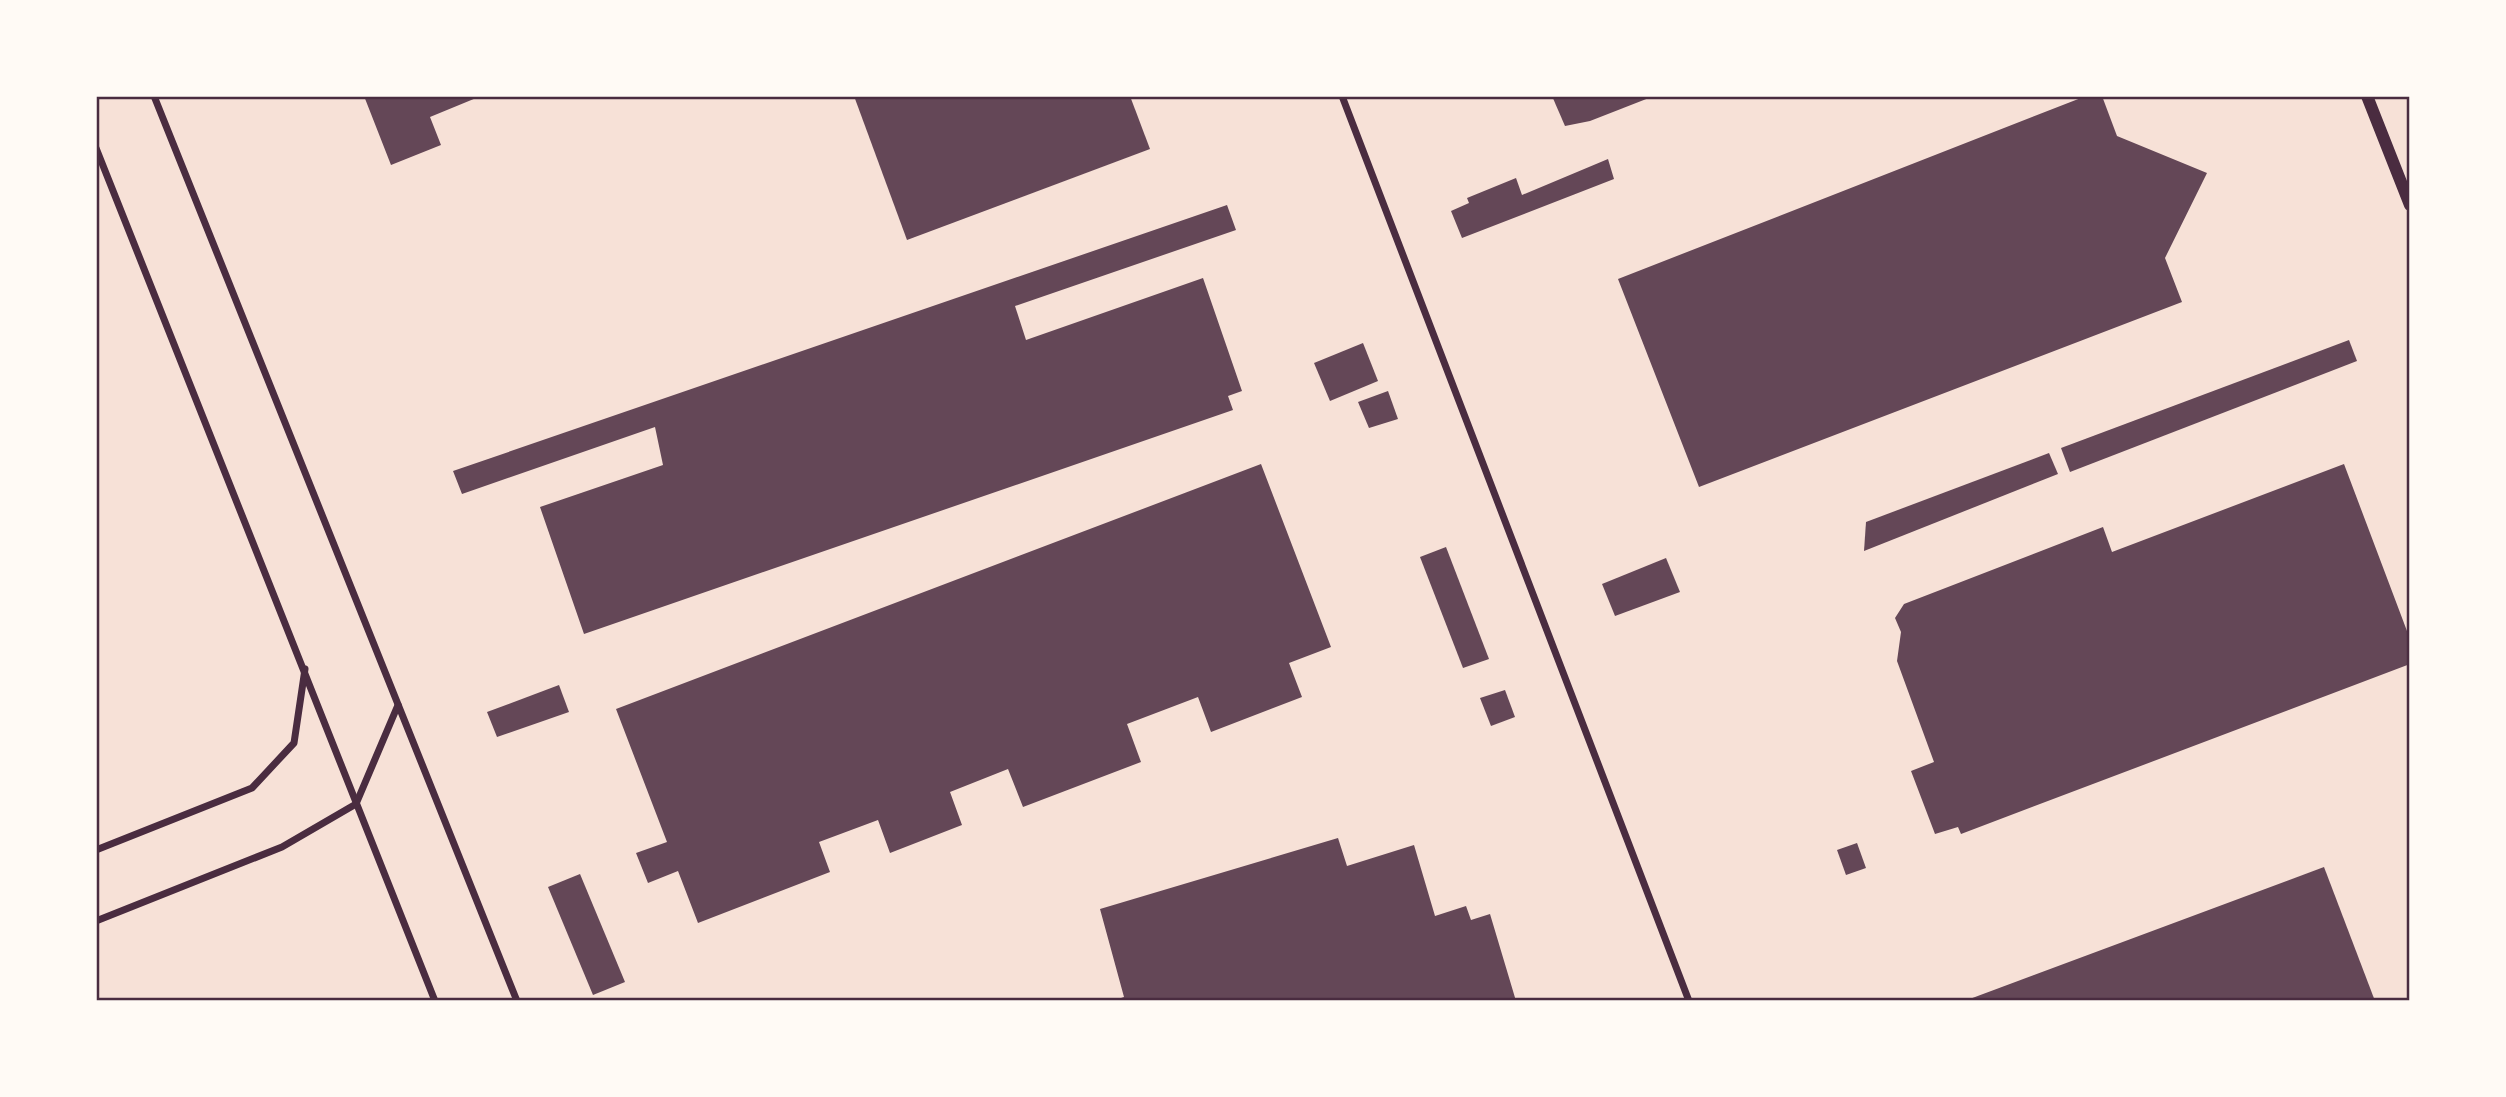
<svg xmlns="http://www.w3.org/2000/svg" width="2506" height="1097" font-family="'PT Sans Narrow',sans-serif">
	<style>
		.building { fill: #644757 }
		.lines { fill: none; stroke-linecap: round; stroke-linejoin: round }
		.minor { stroke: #4a2c40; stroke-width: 7 }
		.tertiary { stroke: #4a2c40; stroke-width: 12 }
		.neatline { fill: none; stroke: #4a2c40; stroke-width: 2.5 }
	</style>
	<rect width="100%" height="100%" fill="#f7e1d7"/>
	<g class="building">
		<polygon points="364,96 481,96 430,117 441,145 391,165"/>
		<polygon points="854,96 1130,96 1150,149 907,240"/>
		<polygon points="1552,96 1654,96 1590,121 1565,126"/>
		<polygon points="2086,96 2102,96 2117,136 2207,173 2165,258 2182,302 1699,487 1618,279"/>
		<polygon points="1608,159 1614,179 1462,238 1451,211 1469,203 1467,198 1516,178 1522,195"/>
		<polygon points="1227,205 1236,230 1015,306 1026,340 1203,278 1242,391 1228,396 1233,410 584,634 540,507 663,465 655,427 462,494 453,471"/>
		<polygon points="2349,340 2357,361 2070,472 2061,448"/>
		<polygon points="1363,343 1378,381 1330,401 1314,363"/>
		<polygon points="1388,391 1398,419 1369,428 1358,402"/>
		<polygon points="2049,453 2058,474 1864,551 1866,522"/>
		<polygon points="1261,464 1331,647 1289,663 1302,697 1211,732 1198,697 1127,724 1141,762 1023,807 1008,769 950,792 962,825 890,853 878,820 819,842 830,872 698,923 678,871 648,883 636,853 667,842 616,709"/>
		<polygon points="2344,464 2410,639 2410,664 1961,834 1958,827 1935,834 1911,771 1934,762 1897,661 1901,632 1895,618 1904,604 2103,527 2112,552"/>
		<polygon points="1446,547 1489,659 1463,668 1420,557"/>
		<polygon points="1666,558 1680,592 1615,616 1602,584"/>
		<polygon points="559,685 569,712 497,737 487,712"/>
		<polygon points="1505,690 1515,717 1491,726 1480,698"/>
		<polygon points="1338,838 1347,866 1414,845 1435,916 1466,906 1471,920 1490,914 1516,1001 1112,1001 1124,997 1100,909"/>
		<polygon points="1857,843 1866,868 1846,875 1837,850"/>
		<polygon points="2324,867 2375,1001 1967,1001 1967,1000"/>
		<polygon points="580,874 625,982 593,995 548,887"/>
	</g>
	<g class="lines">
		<g class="minor">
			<polyline points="154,96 517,1001"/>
			<polyline points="1342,96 1689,1001"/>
			<polyline points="96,148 435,1001"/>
			<polyline points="96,850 252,788 294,743 305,669"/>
			<polyline points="96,921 282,847 356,804 398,705"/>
		</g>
		<polyline class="tertiary" points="2367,96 2410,205"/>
	</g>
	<rect width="2506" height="1097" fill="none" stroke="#fffaf5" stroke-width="196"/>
	<rect x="98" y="98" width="2310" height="901" class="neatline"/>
</svg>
